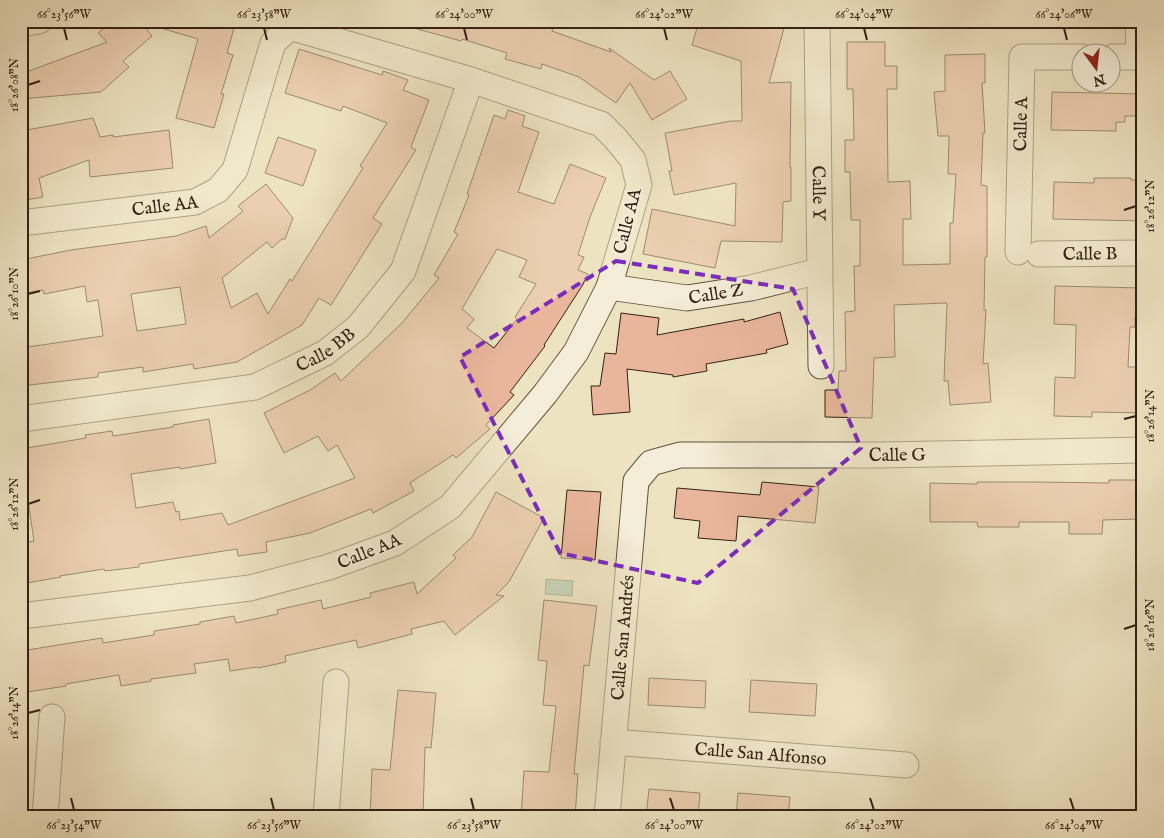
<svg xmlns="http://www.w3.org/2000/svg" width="1164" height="838" font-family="'IM FELL English',serif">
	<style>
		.water { fill: #9bbfac; stroke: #71806f }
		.building { fill: #e9b69b; stroke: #332114; fill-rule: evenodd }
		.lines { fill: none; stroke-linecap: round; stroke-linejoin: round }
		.street-casing { stroke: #62523f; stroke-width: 27 }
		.street { stroke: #f4edd7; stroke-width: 25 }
		.marked { fill: none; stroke: #7b2cbf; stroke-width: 4; stroke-dasharray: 10 6; stroke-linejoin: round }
		.ticks { fill: none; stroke: #332114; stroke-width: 2 }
		.labels { text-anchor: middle; stroke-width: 4.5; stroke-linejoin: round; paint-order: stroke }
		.street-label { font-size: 18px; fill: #332114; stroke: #f4edd7 }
		.neatline { fill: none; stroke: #332114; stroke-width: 2 }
		.ticks-label { font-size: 12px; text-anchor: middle; fill: #332114 }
	</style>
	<rect width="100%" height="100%" fill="#eee3c1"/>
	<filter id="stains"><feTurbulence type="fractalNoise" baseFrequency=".004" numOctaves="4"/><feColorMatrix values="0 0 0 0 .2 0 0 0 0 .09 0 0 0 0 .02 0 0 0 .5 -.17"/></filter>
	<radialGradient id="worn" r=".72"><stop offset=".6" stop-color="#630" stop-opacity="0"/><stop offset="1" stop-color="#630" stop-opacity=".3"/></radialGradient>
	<polygon class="water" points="546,579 573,581 572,596 545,594"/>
	<g class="building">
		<polygon points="112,21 140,21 152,36 123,61 129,67 101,92 21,99 21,74 107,42 98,33"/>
		<polygon points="155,21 236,21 227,53 233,55 221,94 224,94 214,128 176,118 198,39 154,26"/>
		<polygon points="411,21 555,21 552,31 611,52 609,48 654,80 670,71 687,99 652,120 630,83 616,103 579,77 542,64 541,69 505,59 507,53 462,39 461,41 410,27"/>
		<polygon points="699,21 786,21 769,83 791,82 790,167 791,167 791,201 783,202 782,242 721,241 715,268 643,254 652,209 735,226 736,183 674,195 669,171 672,171 665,133 731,121 742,121 741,61 692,45"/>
		<polygon points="847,42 885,42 885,66 897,66 897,89 887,89 888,182 910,181 911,219 903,219 903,265 950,264 950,223 953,223 956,174 948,174 949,136 938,136 934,92 945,91 945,55 985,54 985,83 982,83 985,133 983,133 981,185 987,186 987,257 985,257 984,310 986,310 983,364 988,363 991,402 950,405 948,381 944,381 947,303 894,305 895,357 874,358 872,418 825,417 825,390 838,390 839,371 846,371 845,312 855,311 854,266 860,266 860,220 851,220 850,172 845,172 845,140 854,140 853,89 847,89"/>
		<path d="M299 49 382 75 383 71 408 80 403 90 429 100 411 147 416 150 373 218 382 224 331 305 319 298 302 325 237 362 194 369 193 364 143 372V367L98 373V377L21 386V348L103 336 98 300 87 302 85 286 44 294 43 290 21 294V260L71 250 176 236 206 226 209 238 243 211 238 206 266 184 293 218 285 239H282L272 248 267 242 222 278 231 308 257 293 268 314 290 279 292 281 363 168 360 166 387 123 343 106 341 111 285 93ZM180 287 186 324 137 331 131 294Z"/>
		<polygon points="1052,92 1143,94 1143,116 1125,116 1125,122 1116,122 1116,131 1051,130"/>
		<path d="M508 110 525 116 522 126 539 132 518 192 554 204 570 164 606 178 590 217 578 255 584 257 578 270 588 274 582 286 544 345 545 346 510 392 514 395 486 425 490 429 456 458 453 455 410 483 414 491 373 513 371 509 310 533 266 542 267 552 238 556 237 549 139 564V567L105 571 104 569 60 576 61 577 21 584V543L34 541 28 501 21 502V449L86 438 85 435 112 431 113 436 173 427V425L209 419 216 463 180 469V467L131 474 136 508 173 502 176 512 179 511 180 520 222 513 228 525 355 478 337 445 328 451 318 436 284 453 264 413 310 390 335 373 341 381 402 323 439 278 434 275 458 234 454 232 469 195 467 194 494 115 505 119ZM497 249 527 260 519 277 536 284 515 317 517 319 494 348 467 328 474 319 462 309Z"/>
		<polygon points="93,118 100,137 113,135 113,137 169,130 173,168 90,177 89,160 39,178 43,197 21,201 21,131"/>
		<polygon points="278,137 316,150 303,186 265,173"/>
		<polygon points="1094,178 1131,178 1131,180 1143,180 1143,221 1053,219 1054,182 1094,183"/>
		<polygon points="1055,286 1143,288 1143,317 1135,317 1135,327 1130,327 1128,367 1143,367 1143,413 1092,412 1092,417 1054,416 1055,377 1075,378 1076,325 1054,324"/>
		<polygon points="780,312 788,344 766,350 767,353 706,364 707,371 673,377 673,375 627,369 630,412 593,415 591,386 600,386 605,353 616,354 621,313 659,318 657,335 744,319 744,322"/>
		<polygon points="1109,480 1143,480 1143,500 1138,500 1139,519 1103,520 1102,534 1069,534 1069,522 1019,522 1019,527 978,527 977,522 930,522 930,483 977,484 977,482 1036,482 1109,483"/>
		<polygon points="762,482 819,487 815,523 738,516 736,541 698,538 700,521 674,518 677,488 760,495"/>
		<polygon points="567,490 601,492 595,560 561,558"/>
		<polygon points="496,492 544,518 509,582 496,595 504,596 455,635 444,621 411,629 412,634 358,648 356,640 285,656 286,662 258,668 257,667 230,671 228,659 194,664 196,673 151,679 151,681 121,686 119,675 66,684 66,686 21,693 21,651 102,638 103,643 154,635 154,631 200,624 200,622 234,616 236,623 278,614 277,610 321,600 323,609 371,597 370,593 414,582 417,594 456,558 453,555 472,537"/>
		<polygon points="544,600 597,606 589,666 584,665 574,774 578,774 575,817 521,817 524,771 549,772 556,706 543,705 547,661 538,660"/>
		<polygon points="649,678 706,681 705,708 648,705"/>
		<polygon points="751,680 817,684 815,716 749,712"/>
		<polygon points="398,690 436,693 431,748 425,747 423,817 370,817 372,769 390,770"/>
		<polygon points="649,789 700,793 698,817 646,817"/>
		<polygon points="738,793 790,797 788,817 736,817"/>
	</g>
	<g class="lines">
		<defs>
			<g id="street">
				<path id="s1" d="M817 21 821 366"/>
				<polyline points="1138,21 1139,57"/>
				<polyline points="21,24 39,21"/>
				<polyline points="1112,57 1143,57"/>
				<path id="s2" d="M21 223 195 202 218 190 235 170 273 43 290 27 471 80 601 124 616 139 633 160 639 185 609 287 576 352 545 394 450 507 395 543 329 567 250 588 21 616"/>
				<path id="s3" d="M1018 252 1022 57H1082"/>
				<path id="s4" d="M1039 254 1143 253"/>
				<path id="s5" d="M609 287 687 298 751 288 819 271"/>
				<path id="s6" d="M21 419 255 387 325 353 358 327 403 271 471 80"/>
				<path id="s7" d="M613 742 906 765"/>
				<polyline points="45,817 52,717"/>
				<polyline points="326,817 336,682"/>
				<path id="s8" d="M607 817 636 481 651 463 680 455H880L1143 450"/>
			</g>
		</defs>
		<use href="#street" class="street-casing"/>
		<use href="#street" class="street"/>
	</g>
	<path d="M0 0H1164V838H0ZM616 261 793 289 861 448 698 583 560 553 460 357Z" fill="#eee3c1" fill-opacity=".55" fill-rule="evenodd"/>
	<path class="marked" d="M616 261 793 289 861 448 698 583 560 553 460 357Z"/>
	<path class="ticks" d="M64 28 67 40M264 28 267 40M464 28 467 40M664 28 667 40M864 28 867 40M1064 28 1067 40M28 85 40 81M1124 210 1136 206M28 294 40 291M1124 419 1136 416M28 504 40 500M1124 629 1136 625M28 713 40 710M71 798 74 810M271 798 274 810M471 798 474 810M670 798 674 810M870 798 874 810M1070 798 1074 810"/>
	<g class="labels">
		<g class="street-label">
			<text dy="6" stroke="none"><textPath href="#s3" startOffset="128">Calle A</textPath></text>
			<text dy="6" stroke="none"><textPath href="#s1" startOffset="172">Calle Y</textPath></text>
			<text dy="6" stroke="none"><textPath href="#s2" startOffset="145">Calle AA</textPath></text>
			<text transform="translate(627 221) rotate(-76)" y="6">Calle AA</text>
			<text dy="6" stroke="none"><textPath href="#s4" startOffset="51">Calle B</textPath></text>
			<text dy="6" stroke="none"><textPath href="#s5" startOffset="108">Calle Z</textPath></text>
			<text dy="6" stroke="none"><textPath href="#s6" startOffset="316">Calle BB</textPath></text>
			<text dy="6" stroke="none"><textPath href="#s8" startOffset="608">Calle G</textPath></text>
			<text transform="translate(369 551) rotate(-22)" y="6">Calle AA</text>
			<text dy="6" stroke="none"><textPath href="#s8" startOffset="180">Calle San Andrés</textPath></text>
			<text dy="6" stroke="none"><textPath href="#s7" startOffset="148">Calle San Alfonso</textPath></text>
		</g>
	</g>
	<rect width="1164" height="838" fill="none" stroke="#eee3c1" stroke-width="55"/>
	<g transform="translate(1096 68) rotate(165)"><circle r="24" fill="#f4edd7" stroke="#a79b89"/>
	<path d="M0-4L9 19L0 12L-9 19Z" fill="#8f2418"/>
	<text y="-8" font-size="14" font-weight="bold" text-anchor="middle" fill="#332114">N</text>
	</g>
	<rect x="28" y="28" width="1108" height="782" class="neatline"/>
	<g class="ticks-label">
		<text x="64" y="18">66°23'56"W</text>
		<text x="264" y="18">66°23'58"W</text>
		<text x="464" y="18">66°24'00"W</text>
		<text x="664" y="18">66°24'02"W</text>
		<text x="864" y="18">66°24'04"W</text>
		<text x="1064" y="18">66°24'06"W</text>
		<text transform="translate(14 85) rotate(-90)" y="4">18°26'08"N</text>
		<text transform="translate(1150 206) rotate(-90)" y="4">18°26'12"N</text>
		<text transform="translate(14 294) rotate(-90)" y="4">18°26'10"N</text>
		<text transform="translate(1150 416) rotate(-90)" y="4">18°26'14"N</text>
		<text transform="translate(14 504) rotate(-90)" y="4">18°26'12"N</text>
		<text transform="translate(1150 625) rotate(-90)" y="4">18°26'16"N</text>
		<text transform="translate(14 713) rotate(-90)" y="4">18°26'14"N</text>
		<text x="74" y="829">66°23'54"W</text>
		<text x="274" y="829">66°23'56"W</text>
		<text x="474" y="829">66°23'58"W</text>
		<text x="674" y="829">66°24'00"W</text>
		<text x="874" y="829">66°24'02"W</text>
		<text x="1074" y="829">66°24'04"W</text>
	</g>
	<rect width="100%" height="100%" filter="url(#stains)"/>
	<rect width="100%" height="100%" fill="url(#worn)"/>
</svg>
